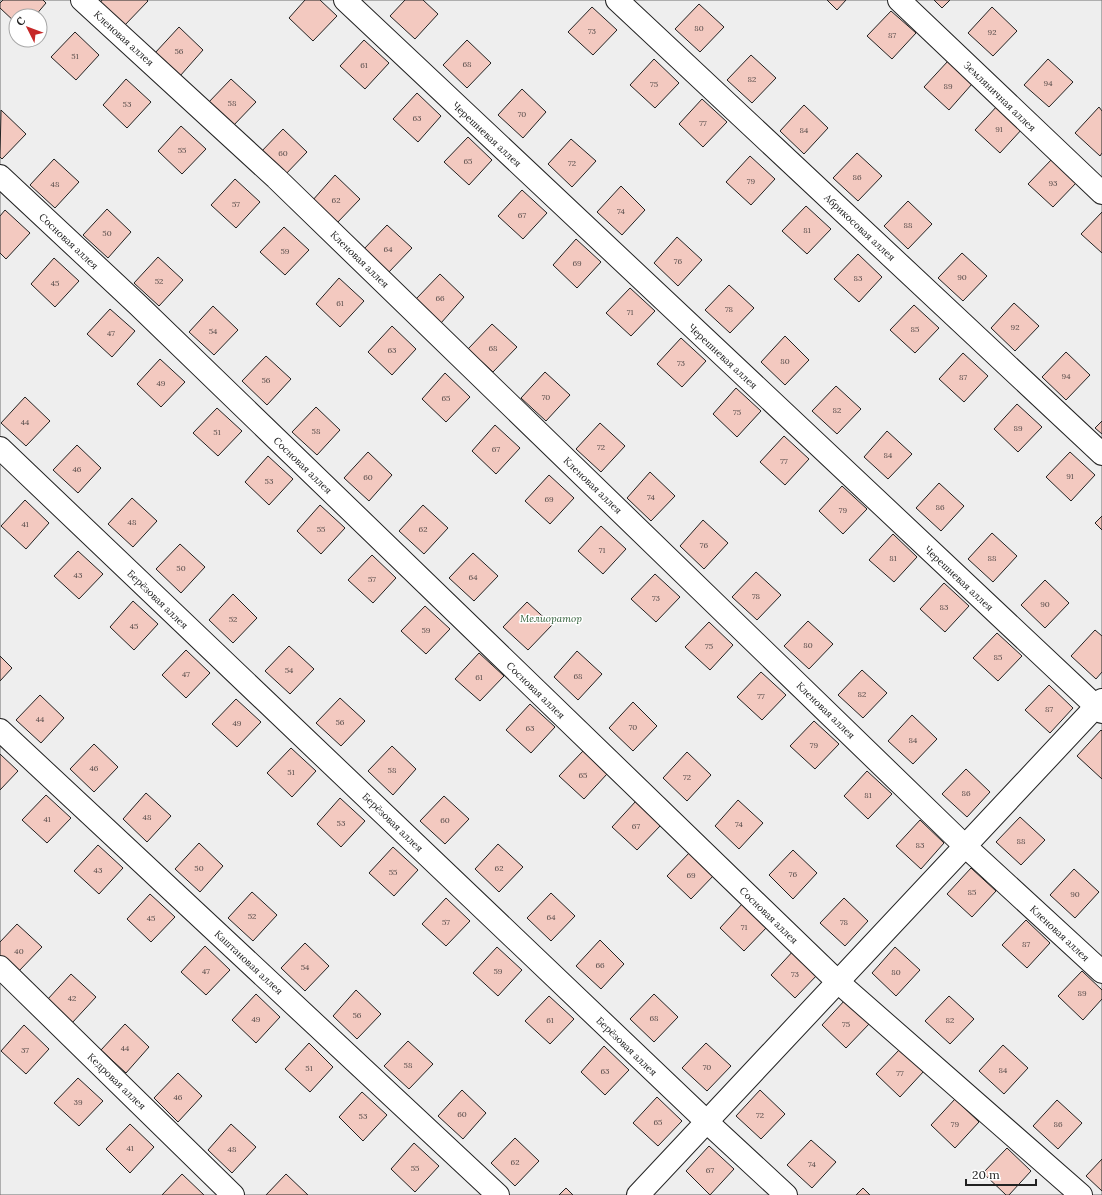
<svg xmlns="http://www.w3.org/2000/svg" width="1102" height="1195" font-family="Lora,serif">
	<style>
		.green { fill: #eee; stroke: #6f6f6f; fill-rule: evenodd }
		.building { fill: #f3c9c0; stroke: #222 }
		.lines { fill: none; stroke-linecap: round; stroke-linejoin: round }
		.minor-casing { stroke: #222; stroke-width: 24 }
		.minor { stroke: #fff; stroke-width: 22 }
		.labels { text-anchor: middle; stroke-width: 3; stroke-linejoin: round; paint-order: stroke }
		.number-label { font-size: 8px; fill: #564c4a }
		.street-label { font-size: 10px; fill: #222; stroke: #fff }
		.park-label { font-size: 10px; font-style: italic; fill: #2f5e38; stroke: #fff }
	</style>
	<rect width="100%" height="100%" fill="#fff"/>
	<path class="green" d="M0 0H1102V1195H0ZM16 16H40V40H16Z"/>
	<g class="building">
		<polygon points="3,0 43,0 46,3 35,16 16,16 16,23 0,8 0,3"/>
		<polygon points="102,0 147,0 148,1 124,26 100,3"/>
		<polygon points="305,0 320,0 337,16 313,41 289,18"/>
		<polygon points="405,0 423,0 438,14 415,39 390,16"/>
		<polygon points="827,0 846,0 837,10"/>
		<polygon points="934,0 950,0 942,8"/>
		<polygon points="699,4 724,27 700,52 675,29"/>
		<polygon points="592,7 617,30 593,55 568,32"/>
		<polygon points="992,7 1017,31 993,56 968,33"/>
		<polygon points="891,11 916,33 892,59 867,36"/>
		<polygon points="179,27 203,50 180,76 155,53"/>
		<polygon points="75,32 99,55 76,80 51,57"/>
		<polygon points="364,40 389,63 365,89 340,66"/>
		<polygon points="467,40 491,63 467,88 443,65"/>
		<polygon points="751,55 776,78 752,103 727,80"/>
		<polygon points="654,59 679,83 655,108 630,85"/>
		<polygon points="1048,59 1073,82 1049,107 1024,85"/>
		<polygon points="948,61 972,84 949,110 924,87"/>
		<polygon points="126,79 151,102 127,128 103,105"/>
		<polygon points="231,79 256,102 232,127 207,104"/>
		<polygon points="522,89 546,112 523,138 498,115"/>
		<polygon points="417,93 441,116 418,142 393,119"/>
		<polygon points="702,99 727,122 703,147 679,124"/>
		<polygon points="804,105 828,128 804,154 780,131"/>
		<polygon points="998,105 1023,128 1000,153 975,130"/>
		<polygon points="1099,107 1102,111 1102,153 1100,156 1075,133"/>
		<polygon points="1,110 26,134 2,159 0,157"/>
		<polygon points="181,126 206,149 182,174 158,151"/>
		<polygon points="283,129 307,152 283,177 259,154"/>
		<polygon points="468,137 492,160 469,185 444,162"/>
		<polygon points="571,139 596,161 572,187 548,164"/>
		<polygon points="857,153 882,176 858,201 833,178"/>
		<polygon points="750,156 775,179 751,205 726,182"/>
		<polygon points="54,159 79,182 55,208 30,185"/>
		<polygon points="1052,159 1077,182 1053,207 1028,184"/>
		<polygon points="335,175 360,199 336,224 312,201"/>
		<polygon points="235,179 260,202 236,228 211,205"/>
		<polygon points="621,186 645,210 622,235 597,212"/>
		<polygon points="522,190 547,213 523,239 498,216"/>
		<polygon points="908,201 932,224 908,249 884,226"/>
		<polygon points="806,206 831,229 807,254 782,231"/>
		<polygon points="107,209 131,232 108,258 83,235"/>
		<polygon points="5,210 30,233 6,259 0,253 0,216"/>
		<polygon points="1102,212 1102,253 1081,234"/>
		<polygon points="387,225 412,248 388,273 363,250"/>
		<polygon points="284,227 309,250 285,275 260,252"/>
		<polygon points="677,237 702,260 678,286 654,263"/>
		<polygon points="576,239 601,262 577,288 553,265"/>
		<polygon points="962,253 987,276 963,301 938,278"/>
		<polygon points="858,254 882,277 859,302 834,279"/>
		<polygon points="158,257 183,280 159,306 134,283"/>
		<polygon points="54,258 79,281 55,307 31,284"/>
		<polygon points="440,274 464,297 441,323 416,299"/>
		<polygon points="339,278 364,301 340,327 316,304"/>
		<polygon points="729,285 754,308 730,333 705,310"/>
		<polygon points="630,288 655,311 631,336 606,313"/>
		<polygon points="1014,303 1039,326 1015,351 991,328"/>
		<polygon points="914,305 939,328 915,353 890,330"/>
		<polygon points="213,306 238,330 214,355 189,332"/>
		<polygon points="110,309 135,331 112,357 87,334"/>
		<polygon points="492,324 517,347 493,372 468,349"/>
		<polygon points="392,326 416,349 392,375 368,352"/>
		<polygon points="785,336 809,360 785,385 761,362"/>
		<polygon points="681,338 706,361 682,387 657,364"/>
		<polygon points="1066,352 1090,375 1066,400 1042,377"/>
		<polygon points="963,353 988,376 964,402 939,379"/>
		<polygon points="266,356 291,379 267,405 242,381"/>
		<polygon points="160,359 185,382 161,407 137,384"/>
		<polygon points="545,372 570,395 546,421 521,398"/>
		<polygon points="445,373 470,397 446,422 422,399"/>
		<polygon points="836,386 861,409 837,434 812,411"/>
		<polygon points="736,388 761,411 737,437 713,414"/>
		<polygon points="25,397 50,421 26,446 1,423"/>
		<polygon points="1017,404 1042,427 1018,452 994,429"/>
		<polygon points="316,407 340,430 317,455 292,432"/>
		<polygon points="217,408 242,431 218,456 193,433"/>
		<polygon points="1102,421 1102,434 1095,428"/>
		<polygon points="600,423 625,446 601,472 576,449"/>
		<polygon points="495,425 520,448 496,474 472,451"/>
		<polygon points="887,431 912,454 888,479 864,457"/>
		<polygon points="784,436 809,459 785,485 760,462"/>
		<polygon points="77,445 101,468 78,493 53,470"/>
		<polygon points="368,452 392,475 369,501 344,478"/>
		<polygon points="1070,452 1095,475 1071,501 1046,477"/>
		<polygon points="268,456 293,479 269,505 245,482"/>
		<polygon points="650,472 675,496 651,521 627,498"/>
		<polygon points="549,475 574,498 550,524 525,501"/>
		<polygon points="939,483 964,506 941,531 916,508"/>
		<polygon points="842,486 867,509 843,534 819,511"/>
		<polygon points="132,498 157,521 133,547 108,524"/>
		<polygon points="25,500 49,523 26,549 1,526"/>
		<polygon points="320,505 345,528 321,554 297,531"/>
		<polygon points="423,505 448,528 424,554 399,531"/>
		<polygon points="1102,516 1102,530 1095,523"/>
		<polygon points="703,520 728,543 704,569 680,546"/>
		<polygon points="601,526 626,549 603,574 578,551"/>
		<polygon points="992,533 1017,556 993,582 968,559"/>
		<polygon points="893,534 917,557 894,582 869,560"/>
		<polygon points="180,544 205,567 181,593 156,569"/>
		<polygon points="78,551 103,574 79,599 54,576"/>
		<polygon points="473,553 498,576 474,601 449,578"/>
		<polygon points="372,555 396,578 373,603 348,580"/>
		<polygon points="756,572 781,595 757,620 732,597"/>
		<polygon points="655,574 680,597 656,622 631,599"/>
		<polygon points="1045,580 1069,603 1045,628 1021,605"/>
		<polygon points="944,583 969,606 945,632 920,609"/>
		<polygon points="233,594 257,618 233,643 209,620"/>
		<polygon points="133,601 158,624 134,650 110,627"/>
		<polygon points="527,602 552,625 528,650 503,627"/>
		<polygon points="425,606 450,629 426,654 401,631"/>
		<polygon points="808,621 833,644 809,669 784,646"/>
		<polygon points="709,622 733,645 710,670 685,647"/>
		<polygon points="1095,630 1102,636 1102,672 1096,679 1071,656"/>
		<polygon points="997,633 1022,656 998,681 973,658"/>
		<polygon points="289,646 314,669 290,694 265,671"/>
		<polygon points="186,650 210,673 186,698 162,675"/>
		<polygon points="577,651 602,674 578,700 554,677"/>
		<polygon points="479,653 504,676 480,701 455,679"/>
		<polygon points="0,656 12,668 0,681"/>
		<polygon points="862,670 887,693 863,718 838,695"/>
		<polygon points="761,672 786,695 762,720 737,697"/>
		<polygon points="1049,685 1073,708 1050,733 1025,710"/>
		<polygon points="40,695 64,718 41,743 16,720"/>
		<polygon points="340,698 365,721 341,746 316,723"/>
		<polygon points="236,699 261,722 237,747 212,724"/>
		<polygon points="633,702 657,726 633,751 609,728"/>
		<polygon points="530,704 555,727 531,753 506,730"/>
		<polygon points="912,715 937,739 913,764 888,741"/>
		<polygon points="814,721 839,744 815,769 790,746"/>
		<polygon points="1101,730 1102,731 1102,779 1077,756"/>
		<polygon points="94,744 118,767 94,792 70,769"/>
		<polygon points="392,746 416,769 393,795 368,771"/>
		<polygon points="291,748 316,771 292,797 267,773"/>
		<polygon points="583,751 607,774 584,799 559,776"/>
		<polygon points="687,752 711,775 687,801 663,778"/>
		<polygon points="0,754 18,771 0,790"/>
		<polygon points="966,769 990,792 967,817 942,794"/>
		<polygon points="867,771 892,794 868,819 844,796"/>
		<polygon points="146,793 171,816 147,842 123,819"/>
		<polygon points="46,795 71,818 47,843 22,820"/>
		<polygon points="444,796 469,819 445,844 420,821"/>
		<polygon points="340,798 365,821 341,847 317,824"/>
		<polygon points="738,800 763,823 739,849 715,826"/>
		<polygon points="636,801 661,825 637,850 612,827"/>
		<polygon points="1020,817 1045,840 1021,865 996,842"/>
		<polygon points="920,820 944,843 921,869 896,846"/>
		<polygon points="199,843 223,866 200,892 175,869"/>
		<polygon points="498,844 523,867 499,892 475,869"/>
		<polygon points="98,845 123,868 99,894 74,871"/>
		<polygon points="393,847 418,870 394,896 369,873"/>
		<polygon points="793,850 817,873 793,899 769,875"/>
		<polygon points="691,851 715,874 691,899 667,876"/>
		<polygon points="971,868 996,891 972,917 947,894"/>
		<polygon points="1074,869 1099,892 1075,918 1050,895"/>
		<polygon points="252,892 277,915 253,941 228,918"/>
		<polygon points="551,893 575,916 551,941 527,918"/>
		<polygon points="150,894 175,917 151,942 127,919"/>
		<polygon points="446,898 470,921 446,946 422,924"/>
		<polygon points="844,898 868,921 845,946 820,923"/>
		<polygon points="743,903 768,926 744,951 720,928"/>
		<polygon points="1026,920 1050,943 1027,968 1002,945"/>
		<polygon points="17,924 42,947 18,972 0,956 0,942"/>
		<polygon points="600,940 624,964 601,989 576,966"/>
		<polygon points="305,943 329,966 305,991 281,968"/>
		<polygon points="205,946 230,970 206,995 181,972"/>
		<polygon points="497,947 522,970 498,996 473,973"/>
		<polygon points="895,947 920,970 896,996 872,973"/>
		<polygon points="795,949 819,973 795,998 771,975"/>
		<polygon points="1082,971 1102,990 1102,999 1083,1020 1058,996"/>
		<polygon points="71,974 96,997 72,1023 47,1000"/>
		<polygon points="356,990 381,1014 357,1039 333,1016"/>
		<polygon points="256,994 280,1017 256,1043 232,1020"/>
		<polygon points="654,994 678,1017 654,1042 630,1019"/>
		<polygon points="549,996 574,1019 550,1044 525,1021"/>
		<polygon points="949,996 974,1019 950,1044 925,1021"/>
		<polygon points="845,1000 870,1023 846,1048 822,1025"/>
		<polygon points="125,1024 149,1047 126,1073 101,1050"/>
		<polygon points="24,1025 49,1049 26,1074 1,1051"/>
		<polygon points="408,1041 433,1064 409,1089 384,1066"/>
		<polygon points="309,1043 333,1067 310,1092 285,1069"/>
		<polygon points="706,1043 731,1066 707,1091 682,1068"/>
		<polygon points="1003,1045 1028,1068 1004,1094 979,1071"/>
		<polygon points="604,1046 629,1070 605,1095 581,1072"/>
		<polygon points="900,1049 924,1071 900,1097 876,1074"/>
		<polygon points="178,1073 202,1096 178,1122 154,1098"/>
		<polygon points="78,1078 103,1101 79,1126 54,1103"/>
		<polygon points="462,1090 486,1113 463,1139 438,1116"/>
		<polygon points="760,1090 785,1114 761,1139 736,1116"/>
		<polygon points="362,1092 387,1115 363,1141 339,1117"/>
		<polygon points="657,1097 682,1121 658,1146 633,1123"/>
		<polygon points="955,1099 979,1122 955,1148 931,1125"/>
		<polygon points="1057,1100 1082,1123 1058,1149 1033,1126"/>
		<polygon points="130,1124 154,1147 130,1173 106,1149"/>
		<polygon points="231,1124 256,1147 232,1173 208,1150"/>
		<polygon points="515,1138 539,1161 515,1186 491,1163"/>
		<polygon points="811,1140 836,1162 812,1188 787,1165"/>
		<polygon points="414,1143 439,1166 415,1192 391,1169"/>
		<polygon points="709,1146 734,1169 710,1195 686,1171"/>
		<polygon points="1007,1148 1031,1171 1009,1195 1006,1195 983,1173"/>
		<polygon points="1102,1159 1102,1191 1086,1176"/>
		<polygon points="182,1174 204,1195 162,1195"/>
		<polygon points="286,1174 308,1195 266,1195"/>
		<polygon points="566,1188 573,1195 559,1195"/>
		<polygon points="863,1188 870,1195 856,1195"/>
	</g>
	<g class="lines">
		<defs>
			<g id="minor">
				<polyline points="82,0 276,178 965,846 1102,972"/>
				<polyline points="345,0 1102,712"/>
				<polyline points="617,0 1102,454"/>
				<polyline points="899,0 1102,193"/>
				<polyline points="0,176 138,305 838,982 1081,1195"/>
				<polyline points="0,448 707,1122 786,1195"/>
				<polyline points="0,730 498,1195"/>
				<polyline points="0,967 233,1195"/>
				<polyline points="638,1195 1102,700"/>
			</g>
		</defs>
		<use href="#minor" class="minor-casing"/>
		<use href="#minor" class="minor"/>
	</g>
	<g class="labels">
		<g class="number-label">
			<text x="699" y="31">80</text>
			<text x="592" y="34">73</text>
			<text x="992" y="35">92</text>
			<text x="892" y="38">87</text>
			<text x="179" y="54">56</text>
			<text x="75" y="59">51</text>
			<text x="467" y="67">68</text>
			<text x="364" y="68">61</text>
			<text x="752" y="82">82</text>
			<text x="1048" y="86">94</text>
			<text x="654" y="87">75</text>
			<text x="948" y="89">89</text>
			<text x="232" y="106">58</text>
			<text x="127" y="107">53</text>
			<text x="522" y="117">70</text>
			<text x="417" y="121">63</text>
			<text x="703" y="126">77</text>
			<text x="999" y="132">91</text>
			<text x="804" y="133">84</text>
			<text x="182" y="153">55</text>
			<text x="283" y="156">60</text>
			<text x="468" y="164">65</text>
			<text x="572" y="166">72</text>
			<text x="857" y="180">86</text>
			<text x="751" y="184">79</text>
			<text x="1053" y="186">93</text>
			<text x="55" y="187">48</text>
			<text x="336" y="203">62</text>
			<text x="236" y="207">57</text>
			<text x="621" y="214">74</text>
			<text x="522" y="218">67</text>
			<text x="908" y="228">88</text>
			<text x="807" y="233">81</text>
			<text x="107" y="236">50</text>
			<text x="388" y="252">64</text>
			<text x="285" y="254">59</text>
			<text x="678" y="264">76</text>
			<text x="577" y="266">69</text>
			<text x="962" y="280">90</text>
			<text x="858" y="281">83</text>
			<text x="159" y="284">52</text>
			<text x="55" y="286">45</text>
			<text x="440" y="301">66</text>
			<text x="340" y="306">61</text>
			<text x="729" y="312">78</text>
			<text x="630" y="315">71</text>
			<text x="1015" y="330">92</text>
			<text x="915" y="332">85</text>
			<text x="213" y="334">54</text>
			<text x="111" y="336">47</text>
			<text x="493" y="351">68</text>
			<text x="392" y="353">63</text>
			<text x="785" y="364">80</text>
			<text x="681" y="366">73</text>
			<text x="1066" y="379">94</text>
			<text x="963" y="380">87</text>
			<text x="266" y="383">56</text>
			<text x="161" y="386">49</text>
			<text x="546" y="400">70</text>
			<text x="446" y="401">65</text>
			<text x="837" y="413">82</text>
			<text x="737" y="415">75</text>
			<text x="25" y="425">44</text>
			<text x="1018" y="431">89</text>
			<text x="316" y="434">58</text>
			<text x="217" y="435">51</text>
			<text x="601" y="450">72</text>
			<text x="496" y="452">67</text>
			<text x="888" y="458">84</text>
			<text x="784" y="464">77</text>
			<text x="77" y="472">46</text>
			<text x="1070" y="479">91</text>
			<text x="368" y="480">60</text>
			<text x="269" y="484">53</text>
			<text x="651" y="500">74</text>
			<text x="549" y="502">69</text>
			<text x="940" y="510">86</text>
			<text x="843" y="513">79</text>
			<text x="132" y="525">48</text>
			<text x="25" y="527">41</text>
			<text x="321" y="532">55</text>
			<text x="423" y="532">62</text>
			<text x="704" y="548">76</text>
			<text x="602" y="553">71</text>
			<text x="893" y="561">81</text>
			<text x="992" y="561">88</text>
			<text x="181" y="571">50</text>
			<text x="78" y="578">43</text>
			<text x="473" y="580">64</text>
			<text x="372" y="582">57</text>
			<text x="756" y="599">78</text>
			<text x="656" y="601">73</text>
			<text x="1045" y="607">90</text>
			<text x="944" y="610">83</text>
			<text x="233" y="622">52</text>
			<text x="134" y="629">45</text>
			<text x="426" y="633">59</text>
			<text x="808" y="648">80</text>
			<text x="709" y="649">75</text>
			<text x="998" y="660">85</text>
			<text x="289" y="673">54</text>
			<text x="186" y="677">47</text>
			<text x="578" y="679">68</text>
			<text x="479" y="680">61</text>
			<text x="862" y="697">82</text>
			<text x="761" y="699">77</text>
			<text x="1049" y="712">87</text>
			<text x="40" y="722">44</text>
			<text x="340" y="725">56</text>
			<text x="237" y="726">49</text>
			<text x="633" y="730">70</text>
			<text x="530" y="731">63</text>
			<text x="913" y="743">84</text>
			<text x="814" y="748">79</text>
			<text x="94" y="771">46</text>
			<text x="392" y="773">58</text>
			<text x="291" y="775">51</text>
			<text x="583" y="778">65</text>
			<text x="687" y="780">72</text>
			<text x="966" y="796">86</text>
			<text x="868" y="798">81</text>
			<text x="147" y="820">48</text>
			<text x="47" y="822">41</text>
			<text x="445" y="823">60</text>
			<text x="341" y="826">53</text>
			<text x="739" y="827">74</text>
			<text x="636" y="829">67</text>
			<text x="1021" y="844">88</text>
			<text x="920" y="848">83</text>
			<text x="199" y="871">50</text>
			<text x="499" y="871">62</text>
			<text x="98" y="873">43</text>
			<text x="393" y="875">55</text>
			<text x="793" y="877">76</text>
			<text x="691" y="878">69</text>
			<text x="972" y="895">85</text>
			<text x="1075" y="897">90</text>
			<text x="252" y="919">52</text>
			<text x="551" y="920">64</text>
			<text x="151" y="921">45</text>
			<text x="446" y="925">57</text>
			<text x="844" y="925">78</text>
			<text x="744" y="930">71</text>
			<text x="1026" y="947">87</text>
			<text x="19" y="954">40</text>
			<text x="600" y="968">66</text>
			<text x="305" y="970">54</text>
			<text x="206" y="974">47</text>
			<text x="498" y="974">59</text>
			<text x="896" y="975">80</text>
			<text x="795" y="977">73</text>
			<text x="1082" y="996">89</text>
			<text x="72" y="1001">42</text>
			<text x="357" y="1018">56</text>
			<text x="654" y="1021">68</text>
			<text x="256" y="1022">49</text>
			<text x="550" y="1023">61</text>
			<text x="950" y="1023">82</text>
			<text x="846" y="1027">75</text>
			<text x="125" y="1051">44</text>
			<text x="25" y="1053">37</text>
			<text x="408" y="1068">58</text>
			<text x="707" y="1070">70</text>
			<text x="309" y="1071">51</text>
			<text x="1003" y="1073">84</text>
			<text x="605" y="1074">63</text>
			<text x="900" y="1076">77</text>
			<text x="178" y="1100">46</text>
			<text x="78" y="1105">39</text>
			<text x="462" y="1117">60</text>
			<text x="760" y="1118">72</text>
			<text x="363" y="1119">53</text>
			<text x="658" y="1125">65</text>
			<text x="955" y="1127">79</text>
			<text x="1058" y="1127">86</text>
			<text x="130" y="1151">41</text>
			<text x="232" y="1152">48</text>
			<text x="515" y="1165">62</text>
			<text x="812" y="1167">74</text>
			<text x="415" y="1171">55</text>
			<text x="710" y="1173">67</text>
		</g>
		<g class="street-label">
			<text transform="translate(124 38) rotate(42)" y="4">Кленовая аллея</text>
			<text transform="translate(1000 96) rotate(44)" y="4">Земляничная аллея</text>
			<text transform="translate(487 134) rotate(43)" y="4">Черешневая аллея</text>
			<text transform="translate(860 227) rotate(43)" y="4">Абрикосовая аллея</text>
			<text transform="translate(69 241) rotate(43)" y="4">Сосновая аллея</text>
			<text transform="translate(360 259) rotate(44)" y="4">Кленовая аллея</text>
			<text transform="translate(723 356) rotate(43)" y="4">Черешневая аллея</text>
			<text transform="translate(303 465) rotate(44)" y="4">Сосновая аллея</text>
			<text transform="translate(593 485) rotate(44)" y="4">Кленовая аллея</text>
			<text transform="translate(959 578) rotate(43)" y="4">Черешневая аллея</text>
			<text transform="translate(158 599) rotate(44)" y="4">Берёзовая аллея</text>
			<text transform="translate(536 690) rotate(44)" y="4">Сосновая аллея</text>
			<text transform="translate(826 710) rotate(44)" y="4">Кленовая аллея</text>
			<text transform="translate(393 822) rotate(44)" y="4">Берёзовая аллея</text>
			<text transform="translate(769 915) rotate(44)" y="4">Сосновая аллея</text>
			<text transform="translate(1060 933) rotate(43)" y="4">Кленовая аллея</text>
			<text transform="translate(249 962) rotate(43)" y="4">Каштановая аллея</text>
			<text transform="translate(627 1046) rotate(44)" y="4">Берёзовая аллея</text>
			<text transform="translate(117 1081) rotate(44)" y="4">Кедровая аллея</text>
		</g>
		<g class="park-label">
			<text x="551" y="622">Мелиоратор</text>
		</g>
	</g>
	<g transform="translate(28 28) rotate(312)"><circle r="19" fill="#ffffff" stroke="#a7a7a7"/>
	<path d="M0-3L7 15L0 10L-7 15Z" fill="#c62828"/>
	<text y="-6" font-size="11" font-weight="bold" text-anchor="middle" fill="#222222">С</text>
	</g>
	<path d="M966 1179v6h70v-6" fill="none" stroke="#222222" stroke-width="2"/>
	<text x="972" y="1179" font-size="12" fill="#222222" stroke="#ffffff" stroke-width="3" paint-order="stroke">20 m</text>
</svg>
